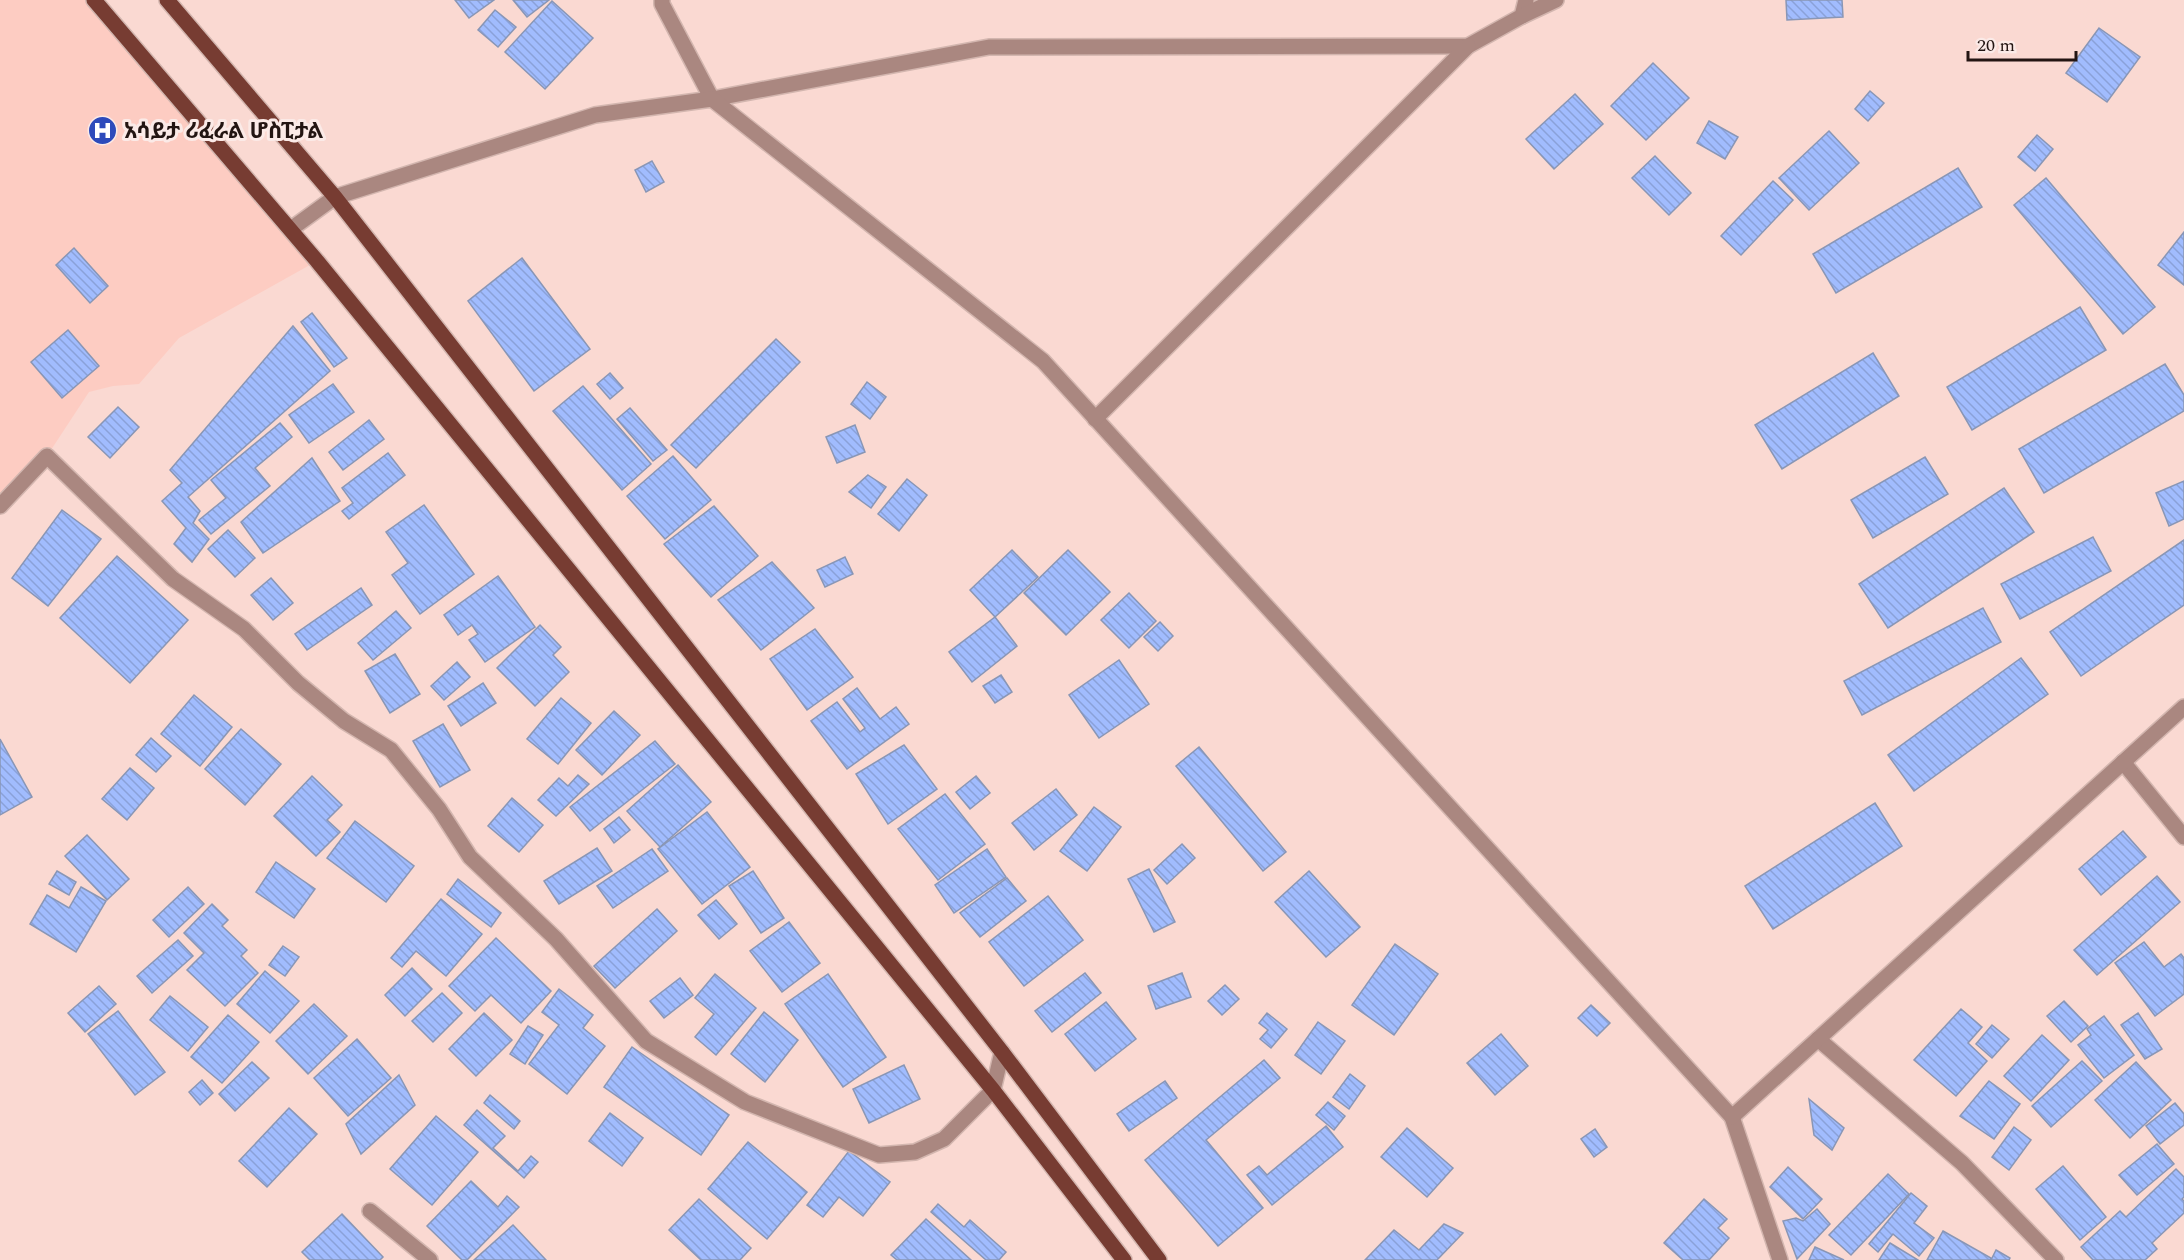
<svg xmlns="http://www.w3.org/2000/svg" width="2184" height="1260" font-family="Spectral,'Noto Sans Ethiopic',serif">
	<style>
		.built { fill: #fdccc2 }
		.building { fill: url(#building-back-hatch); stroke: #8996b5; stroke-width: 1.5 }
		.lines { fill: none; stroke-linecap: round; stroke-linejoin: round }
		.minor-casing { stroke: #d3b6af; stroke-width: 18 }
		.major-casing { stroke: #d3b6af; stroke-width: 18 }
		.minor { stroke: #aa8780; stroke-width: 15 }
		.major { stroke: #773c32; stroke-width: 15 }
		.labels { text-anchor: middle; stroke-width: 6; stroke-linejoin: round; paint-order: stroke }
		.poi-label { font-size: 22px; font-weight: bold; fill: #231512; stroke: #fbeae7; text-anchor: start }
	</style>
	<defs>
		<pattern id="building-back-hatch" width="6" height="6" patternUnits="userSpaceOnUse" patternTransform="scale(1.5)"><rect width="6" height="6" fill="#a1bcfe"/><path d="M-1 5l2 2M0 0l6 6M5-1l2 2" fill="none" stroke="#8aa1d9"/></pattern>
	</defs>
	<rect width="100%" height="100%" fill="#fad9d2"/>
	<polygon class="built" points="0,0 94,0 317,261 179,338 139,384 113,386 89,392 47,456 0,508"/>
	<g class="building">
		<polygon points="455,0 494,0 469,18"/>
		<polygon points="513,0 549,0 527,17"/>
		<polygon points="1786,0 1842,0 1843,17 1787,20"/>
		<polygon points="552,1 593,38 545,89 505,52"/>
		<polygon points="495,10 516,27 498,47 478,30"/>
		<polygon points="2099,28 2140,57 2107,102 2066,73"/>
		<polygon points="1653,63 1689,98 1646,140 1611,106"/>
		<polygon points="1870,91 1884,103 1868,121 1855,109"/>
		<polygon points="1575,94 1603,124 1554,169 1526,139"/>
		<polygon points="1709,121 1738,137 1725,159 1697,143"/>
		<polygon points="1829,131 1859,163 1809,210 1779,178"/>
		<polygon points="2037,135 2053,149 2035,171 2018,157"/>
		<polygon points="1655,156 1691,193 1669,215 1632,178"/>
		<polygon points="652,161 664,182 646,192 635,170"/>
		<polygon points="1958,168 1982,207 1836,293 1813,254"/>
		<polygon points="2046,178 2155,307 2123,334 2014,205"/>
		<polygon points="1773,181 1793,200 1741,255 1721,236"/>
		<polygon points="2184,232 2184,285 2158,265"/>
		<polygon points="74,248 108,286 90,303 56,265"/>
		<polygon points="522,258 590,349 534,391 468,301"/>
		<polygon points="2080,307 2106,350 1972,430 1947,387"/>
		<polygon points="312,313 347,358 334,367 301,322"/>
		<polygon points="293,326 330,371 188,497 200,511 193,523 209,539 192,562 174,544 186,528 162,501 182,483 170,470"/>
		<polygon points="68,330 99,366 62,398 31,362"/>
		<polygon points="776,339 800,362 696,468 671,445"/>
		<polygon points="1873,353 1899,396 1782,469 1755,425"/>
		<polygon points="2165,364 2184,395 2184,411 2044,493 2019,449"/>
		<polygon points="610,373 623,388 610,399 597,384"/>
		<polygon points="867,382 886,397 870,419 851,404"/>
		<polygon points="333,384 354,412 309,443 289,415"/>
		<polygon points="583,386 651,464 622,490 553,411"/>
		<polygon points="118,407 139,427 110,458 88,437"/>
		<polygon points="630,408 667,450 653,461 617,419"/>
		<polygon points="369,420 384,439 343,470 329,452"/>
		<polygon points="280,423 292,437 255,468 270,486 211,534 199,520 226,498 211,480"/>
		<polygon points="855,425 865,452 837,463 826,437"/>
		<polygon points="388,453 405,475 349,519 342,511 353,503 342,488"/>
		<polygon points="673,456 711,500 665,539 627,496"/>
		<polygon points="1925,457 1948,494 1873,538 1851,500"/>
		<polygon points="312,458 340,501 263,553 241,522"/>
		<polygon points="868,475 886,487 871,508 849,492"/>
		<polygon points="907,479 927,495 899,531 878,514"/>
		<polygon points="2184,481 2184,519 2169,526 2156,493"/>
		<polygon points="2004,488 2034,532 1888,628 1859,584"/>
		<polygon points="424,505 474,574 420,614 392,575 408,563 386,532"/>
		<polygon points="714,506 758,556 711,597 664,544"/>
		<polygon points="62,510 101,539 48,606 12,578"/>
		<polygon points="228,530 255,558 235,577 208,549"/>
		<polygon points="2093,537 2111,571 2020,619 2001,584"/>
		<polygon points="2184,540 2184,605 2081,676 2050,632"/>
		<polygon points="1012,550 1038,577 995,617 970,590"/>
		<polygon points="1068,550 1110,592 1066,635 1024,593"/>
		<polygon points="117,556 188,620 130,683 60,618"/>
		<polygon points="845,557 853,574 825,587 817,570"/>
		<polygon points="772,562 814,608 761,650 718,600"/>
		<polygon points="498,576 535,627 485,662 469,640 478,634 472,625 458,635 444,615"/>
		<polygon points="271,578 293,603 273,620 251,595"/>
		<polygon points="361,588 372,605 307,650 295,634"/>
		<polygon points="1129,593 1156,621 1129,648 1101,620"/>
		<polygon points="1983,608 2001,642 1862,715 1844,681"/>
		<polygon points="396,611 411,628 373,660 358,643"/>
		<polygon points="995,617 1017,646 972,682 949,652"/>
		<polygon points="1160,622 1173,636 1158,651 1144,637"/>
		<polygon points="540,625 561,647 553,655 569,672 535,706 497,668"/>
		<polygon points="815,629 853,677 807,710 770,659"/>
		<polygon points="395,654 420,694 390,713 365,671"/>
		<polygon points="2021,658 2048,694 1914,791 1888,755"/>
		<polygon points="1119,660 1149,704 1099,738 1069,695"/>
		<polygon points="457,662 470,677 444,700 431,686"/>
		<polygon points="1001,675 1012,692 995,703 983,686"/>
		<polygon points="483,683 496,703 461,726 448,706"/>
		<polygon points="857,688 880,719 896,707 909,724 847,769 811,721 837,702 860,732 865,728 843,699"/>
		<polygon points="194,695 232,727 200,766 161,734"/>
		<polygon points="561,698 591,723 558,764 527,739"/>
		<polygon points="614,711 640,735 602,775 576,750"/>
		<polygon points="443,724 470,770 440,787 413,741"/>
		<polygon points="241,729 281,764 245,805 205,769"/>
		<polygon points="151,738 171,756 156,772 136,755"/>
		<polygon points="0,739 32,797 0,815"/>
		<polygon points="655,741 675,764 590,831 570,807"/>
		<polygon points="904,745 937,789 888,824 856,774"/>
		<polygon points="1199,747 1286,852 1263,871 1176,766"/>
		<polygon points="678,765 711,802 660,847 627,811"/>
		<polygon points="130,768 154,788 127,820 102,799"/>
		<polygon points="578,775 589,784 556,816 538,800 559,778 568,786"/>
		<polygon points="312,776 342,805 327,820 340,832 316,856 274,816"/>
		<polygon points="976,776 990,793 970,809 956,792"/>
		<polygon points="1056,789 1077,815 1034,850 1012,823"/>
		<polygon points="945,794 985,844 938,880 898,829"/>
		<polygon points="512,798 543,825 519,852 488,826"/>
		<polygon points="1875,803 1902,846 1773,929 1745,886"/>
		<polygon points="1094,807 1121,827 1087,871 1060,851"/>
		<polygon points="707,812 750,867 702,904 658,849"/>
		<polygon points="619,817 630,830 614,843 604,829"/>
		<polygon points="355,821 414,866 386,902 327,858"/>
		<polygon points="2123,831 2146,857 2101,895 2079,869"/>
		<polygon points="87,835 129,879 107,900 65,856"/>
		<polygon points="1182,844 1195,858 1167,884 1154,870"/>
		<polygon points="597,848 612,871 559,904 544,881"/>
		<polygon points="652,849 668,871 613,908 597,886"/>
		<polygon points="987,849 1006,877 954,913 935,885"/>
		<polygon points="276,862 315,889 294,918 256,892"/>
		<polygon points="1149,869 1175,922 1154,932 1128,879"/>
		<polygon points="57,871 76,882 69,895 49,884"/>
		<polygon points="753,871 784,918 761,933 729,886"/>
		<polygon points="1309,871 1360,927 1326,957 1275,902"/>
		<polygon points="2157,876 2180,902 2097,975 2074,950"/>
		<polygon points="1007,878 1026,901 980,937 960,913"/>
		<polygon points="458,879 501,913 491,927 447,894"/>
		<polygon points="81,887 106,901 76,952 30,924 47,895 69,908"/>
		<polygon points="188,887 204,904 169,937 153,920"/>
		<polygon points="1048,896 1083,940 1024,986 989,942"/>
		<polygon points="441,899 482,934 446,976 416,951 402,967 391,958"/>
		<polygon points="716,900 737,924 719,939 698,915"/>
		<polygon points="212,904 228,920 222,926 247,950 241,956 258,973 225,1006 187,970 204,953 184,933"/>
		<polygon points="657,909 677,931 615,988 594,966"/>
		<polygon points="789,922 820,963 782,992 750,951"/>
		<polygon points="496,938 551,991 521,1023 491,995 475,1011 449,986"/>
		<polygon points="178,940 193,956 152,993 137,976"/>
		<polygon points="2144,942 2164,967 2181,954 2184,958 2184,994 2155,1016 2115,963"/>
		<polygon points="1395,944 1438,974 1394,1035 1352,1005"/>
		<polygon points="283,946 299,957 285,976 269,965"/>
		<polygon points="412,968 432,989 405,1016 385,995"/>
		<polygon points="265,971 299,1001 270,1033 237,1004"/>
		<polygon points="1085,973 1101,993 1052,1032 1035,1011"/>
		<polygon points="1182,973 1191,997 1156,1009 1148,986"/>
		<polygon points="715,974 756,1008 716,1055 695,1037 714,1014 695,998"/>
		<polygon points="828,974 886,1057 843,1087 785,1004"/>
		<polygon points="680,978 693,995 664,1018 650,1001"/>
		<polygon points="1225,985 1239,999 1222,1015 1208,1001"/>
		<polygon points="99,986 116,1004 85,1032 68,1013"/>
		<polygon points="559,989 593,1015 583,1028 605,1046 567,1094 529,1064 559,1025 542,1012"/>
		<polygon points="442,993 462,1013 433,1042 412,1021"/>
		<polygon points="170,996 208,1027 188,1051 150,1020"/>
		<polygon points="2064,1001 2088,1026 2071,1042 2047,1016"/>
		<polygon points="1106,1002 1136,1039 1095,1071 1065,1034"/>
		<polygon points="314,1004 347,1036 308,1074 276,1041"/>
		<polygon points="1591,1005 1610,1023 1597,1036 1578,1018"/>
		<polygon points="1961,1009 1982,1027 1968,1043 1987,1061 1956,1096 1914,1060"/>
		<polygon points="118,1011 165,1072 135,1095 88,1034"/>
		<polygon points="764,1012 798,1040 765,1082 731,1054"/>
		<polygon points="484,1013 512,1040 476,1076 449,1049"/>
		<polygon points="1267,1013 1287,1029 1271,1048 1260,1039 1268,1030 1259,1023"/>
		<polygon points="2138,1013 2162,1049 2145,1059 2121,1025"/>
		<polygon points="228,1015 259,1042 222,1083 191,1057"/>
		<polygon points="2104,1016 2134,1055 2104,1078 2078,1045 2091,1035 2087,1029"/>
		<polygon points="1318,1022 1345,1041 1321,1074 1295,1055"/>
		<polygon points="1992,1025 2009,1039 1992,1058 1976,1044"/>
		<polygon points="528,1026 543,1035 525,1064 510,1054"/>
		<polygon points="1501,1034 1528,1066 1495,1095 1467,1063"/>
		<polygon points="2042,1035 2069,1060 2031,1101 2004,1076"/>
		<polygon points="357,1039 391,1078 348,1116 314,1078"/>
		<polygon points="632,1047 729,1115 701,1155 604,1087"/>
		<polygon points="1264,1060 1280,1078 1206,1140 1263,1208 1218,1246 1145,1160"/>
		<polygon points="2082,1061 2102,1081 2051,1127 2032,1106"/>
		<polygon points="252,1062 269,1078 235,1111 219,1094"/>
		<polygon points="2136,1062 2171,1100 2130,1138 2095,1100"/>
		<polygon points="904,1065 920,1099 869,1123 853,1089"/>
		<polygon points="1350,1074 1365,1086 1349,1109 1333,1097"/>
		<polygon points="399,1075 415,1105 361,1154 346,1124"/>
		<polygon points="202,1080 213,1093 200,1105 189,1092"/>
		<polygon points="1165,1081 1177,1098 1129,1131 1117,1114"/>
		<polygon points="1989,1081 2020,1104 1994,1139 1960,1116"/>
		<polygon points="490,1095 520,1121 514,1129 484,1103"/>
		<polygon points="1809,1099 1844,1128 1832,1150 1814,1135"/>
		<polygon points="1328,1102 1345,1116 1334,1130 1316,1115"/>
		<polygon points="2175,1103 2184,1114 2184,1125 2160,1144 2146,1126"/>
		<polygon points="289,1108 317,1134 267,1187 239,1161"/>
		<polygon points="477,1110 505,1136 493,1148 518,1171 531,1156 538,1162 524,1178 464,1125"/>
		<polygon points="610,1113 643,1138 622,1166 589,1141"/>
		<polygon points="436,1116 478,1152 432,1205 390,1169"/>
		<polygon points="1326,1126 1343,1147 1272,1205 1247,1175 1259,1166 1267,1175"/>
		<polygon points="2014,1127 2031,1140 2009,1170 1992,1157"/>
		<polygon points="1407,1128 1453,1168 1427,1197 1381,1157"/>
		<polygon points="1595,1129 1607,1147 1594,1157 1581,1139"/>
		<polygon points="748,1142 807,1192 767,1239 708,1189"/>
		<polygon points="2157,1144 2174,1164 2137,1195 2119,1175"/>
		<polygon points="849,1151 890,1182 863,1216 839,1197 823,1217 807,1205"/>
		<polygon points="2063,1166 2106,1217 2080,1240 2036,1189"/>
		<polygon points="1788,1167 1822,1199 1803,1219 1770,1187"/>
		<polygon points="2176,1169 2184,1177 2184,1197 2182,1199 2184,1201 2184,1213 2152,1243 2157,1249 2145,1260 2093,1260 2081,1247 2120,1211 2126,1217"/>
		<polygon points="1888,1174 1909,1194 1851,1255 1829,1235"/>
		<polygon points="471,1181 498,1207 507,1196 519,1207 467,1260 462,1260 427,1226"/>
		<polygon points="1911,1193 1927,1206 1914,1223 1934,1238 1919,1256 1893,1234 1878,1252 1869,1244"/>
		<polygon points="699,1199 751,1248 740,1260 701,1260 669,1230"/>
		<polygon points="1704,1199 1727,1219 1718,1228 1729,1238 1709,1260 1683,1260 1664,1243"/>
		<polygon points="938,1204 964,1227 970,1220 1006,1252 999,1260 986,1260 931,1212"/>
		<polygon points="1817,1209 1830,1224 1797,1259 1783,1221 1796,1218 1803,1221"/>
		<polygon points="342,1214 383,1257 380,1260 310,1260 302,1252"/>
		<polygon points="926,1219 971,1260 897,1260 891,1255"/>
		<polygon points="1444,1224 1463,1233 1437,1260 1365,1260 1394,1230 1419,1250"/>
		<polygon points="513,1225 546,1260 474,1260"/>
		<polygon points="1943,1231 1991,1258 1990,1260 1927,1260"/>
		<polygon points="1890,1243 1918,1260 1879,1260"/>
		<polygon points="1815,1247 1844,1260 1809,1260"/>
		<polygon points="1996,1250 2010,1258 2009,1260 1991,1260"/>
	</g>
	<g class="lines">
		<defs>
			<g id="minor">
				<polyline points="662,0 662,4 712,99 989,47 1468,46 1522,16 1526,0"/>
				<polyline points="1522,16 1556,0"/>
				<polyline points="291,229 335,197 595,115 712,99 1043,361 1732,1117 1780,1260"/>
				<polyline points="1095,419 1468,46"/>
				<polyline points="0,506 47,456 173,579 244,629 298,683 344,721 391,750 439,809 470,857 556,939 646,1041 745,1102 879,1155 915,1152 944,1139 993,1090 1002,1052"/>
				<polyline points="2123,762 2184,837"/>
				<polyline points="1818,1039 1962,1163 2056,1260"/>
				<polyline points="1732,1117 2184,707"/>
				<polyline points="370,1211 430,1260"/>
			</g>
			<g id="major">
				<polyline points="94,0 317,261 993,1090 1124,1260"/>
				<polyline points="167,0 335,197 1002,1052 1159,1260"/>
			</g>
		</defs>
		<use href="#minor" class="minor-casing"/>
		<use href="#major" class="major-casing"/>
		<use href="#minor" class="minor"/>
		<use href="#major" class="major"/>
	</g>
	<defs>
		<symbol id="hospital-disc" viewBox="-11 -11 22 22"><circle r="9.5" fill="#2d4abb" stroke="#fbeae7"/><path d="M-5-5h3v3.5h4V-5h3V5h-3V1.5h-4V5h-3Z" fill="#fff"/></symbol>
	</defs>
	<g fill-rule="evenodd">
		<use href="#hospital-disc" x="86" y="114" width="33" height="33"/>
	</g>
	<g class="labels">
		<g class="poi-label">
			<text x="124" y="138">አሳይታ ሪፈራል ሆስፒታል</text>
		</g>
	</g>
	<path d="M1968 51v9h108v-9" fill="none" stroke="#231512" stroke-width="3"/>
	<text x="1977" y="51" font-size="18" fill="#231512" stroke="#fbeae7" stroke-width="4.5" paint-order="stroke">20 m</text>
</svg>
